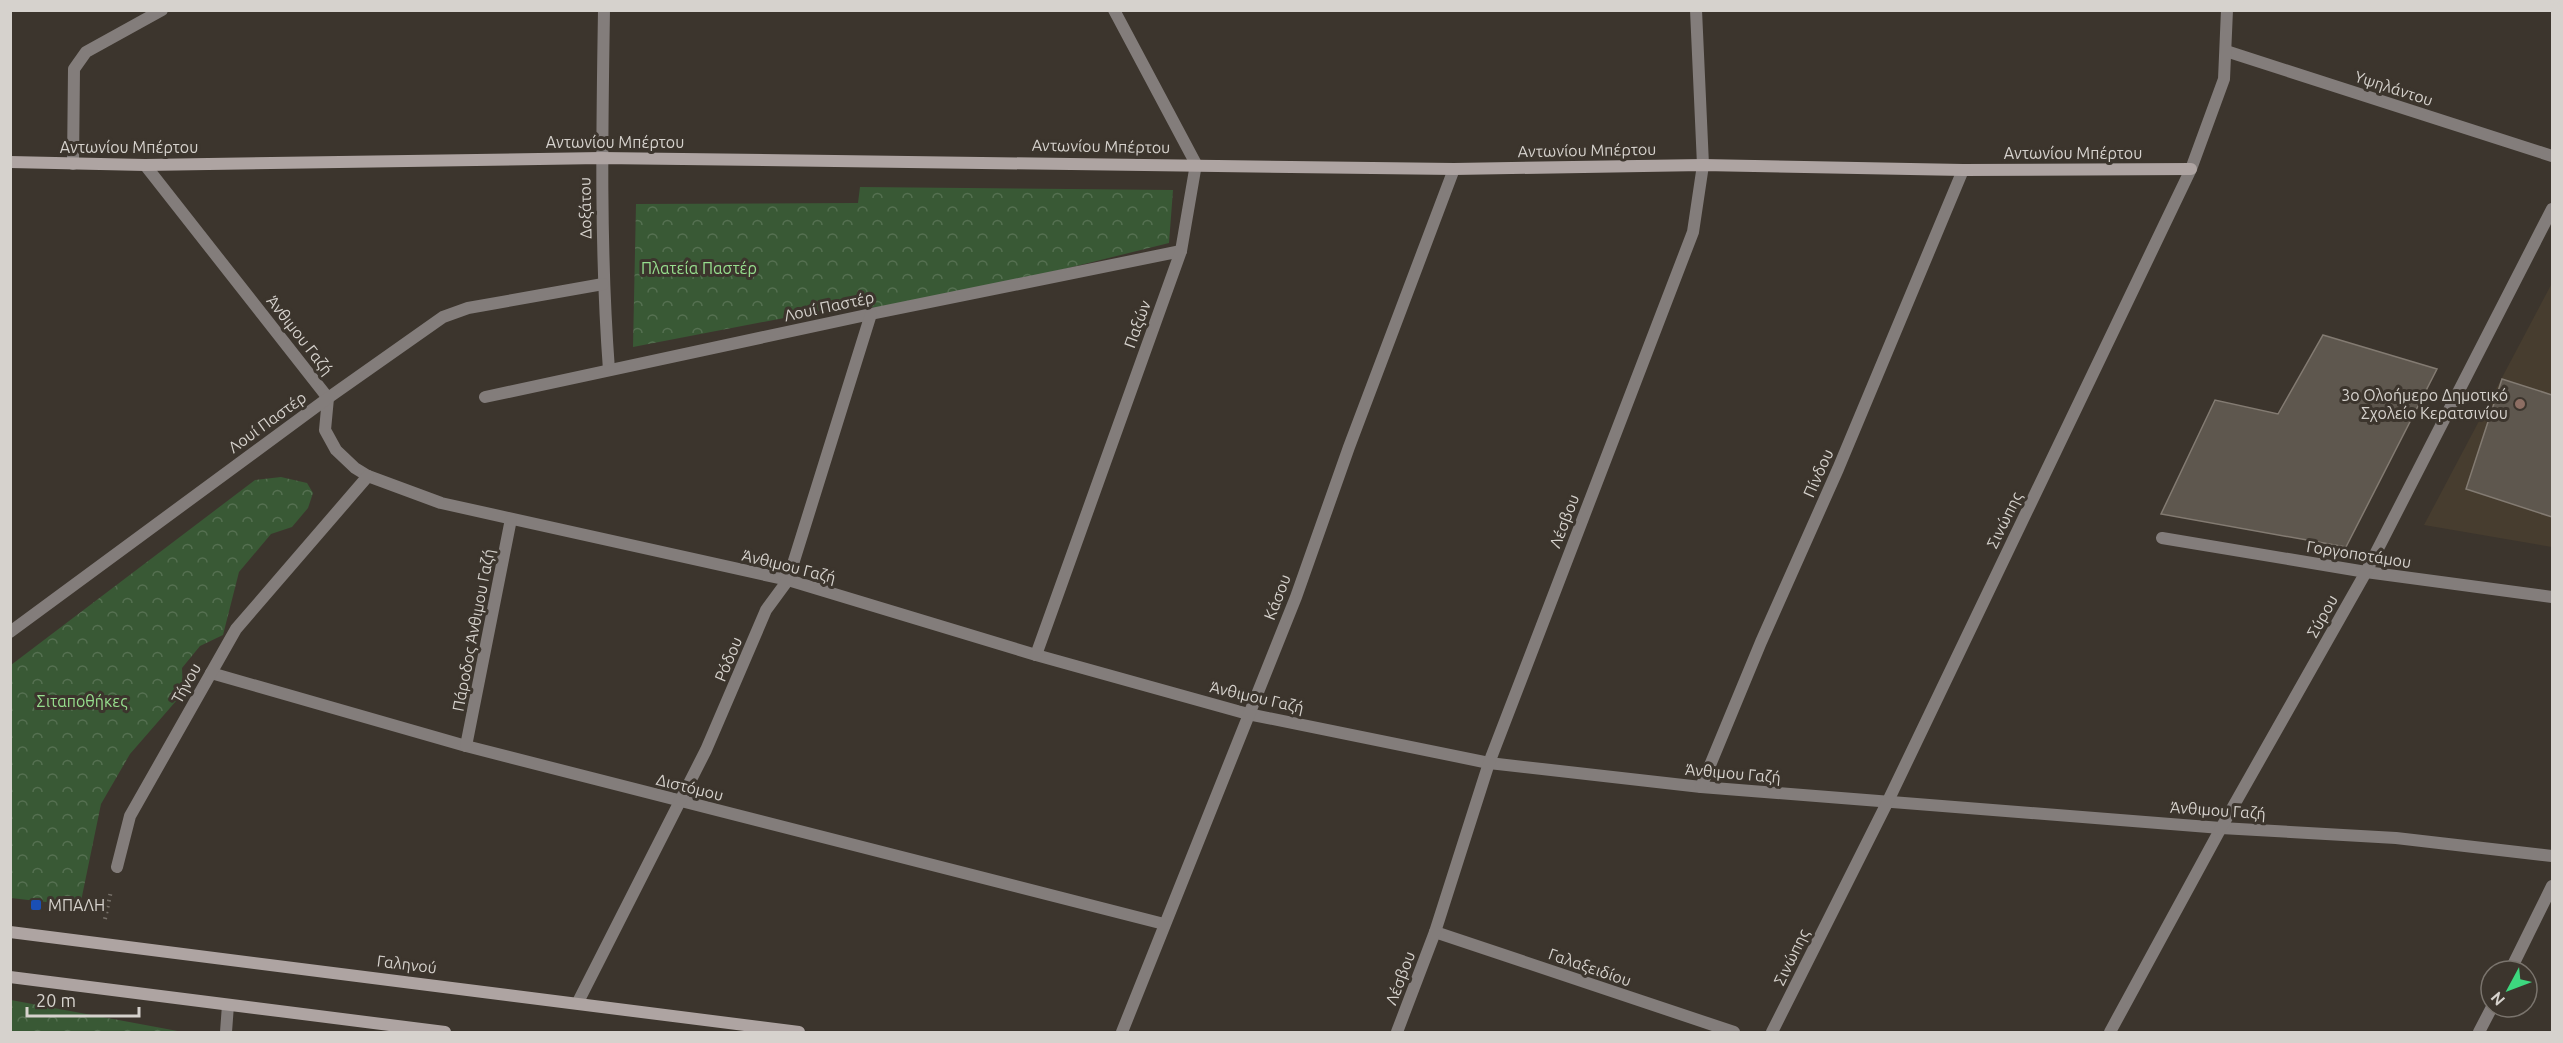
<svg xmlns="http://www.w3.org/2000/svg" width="2563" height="1043" font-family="Ubuntu,sans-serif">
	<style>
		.built { fill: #473d2f }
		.park { fill: url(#park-crowns) }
		.building { fill: #5e574e; stroke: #837b72; stroke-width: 1.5 }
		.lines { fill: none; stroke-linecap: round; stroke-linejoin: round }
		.path { stroke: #767069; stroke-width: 4; stroke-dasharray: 1.5 4.5; stroke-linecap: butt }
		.lane { stroke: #837d7b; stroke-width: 12 }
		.street { stroke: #837d7b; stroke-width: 12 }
		.secondary { stroke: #aea4a2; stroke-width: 12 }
		.education-dot { fill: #8d6e63; stroke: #3c352d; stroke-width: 2 }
		.transit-dot { fill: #1a4fb4; stroke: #3c352d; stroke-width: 2 }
		.labels { text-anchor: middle; stroke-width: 6; stroke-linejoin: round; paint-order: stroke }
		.street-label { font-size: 16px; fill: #d6d2cd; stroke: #3c352d }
		.park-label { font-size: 16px; fill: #97df8e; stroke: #3c352d }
		.poi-label { font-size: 16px; fill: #d6d2cd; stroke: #3c352d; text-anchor: end }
	</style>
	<defs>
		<pattern id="park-crowns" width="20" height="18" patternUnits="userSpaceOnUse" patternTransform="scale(1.5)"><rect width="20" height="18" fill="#395935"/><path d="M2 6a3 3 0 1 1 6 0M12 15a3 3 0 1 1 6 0" fill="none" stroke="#557051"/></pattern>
	</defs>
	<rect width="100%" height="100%" fill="#3c352d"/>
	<polygon class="built" points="2552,283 2552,547 2424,525"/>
	<g class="park">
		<polygon points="860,187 1173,190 1169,243 887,313 862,303 633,347 636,204 858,203"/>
		<polygon points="281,477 307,483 313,493 308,508 292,527 271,534 239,572 223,635 200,646 182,668 183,693 130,754 101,804 80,906 11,898 11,665 255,480"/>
		<polygon points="11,1000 183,1032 11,1032"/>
	</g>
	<g class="building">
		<polygon points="2323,335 2437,369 2346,547 2161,514 2215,400 2278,414"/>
		<polygon points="2502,379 2552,395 2552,517 2466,489"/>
	</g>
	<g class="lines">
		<polyline class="path" points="105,919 111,891"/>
		<polyline class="lane" points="73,164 74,69 86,52 162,10"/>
		<g class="street">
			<path d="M604 10C602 131 600 250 609 370"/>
			<polyline points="2226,51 2552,156"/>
			<polyline points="145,165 328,398 325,430 336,450 355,468 368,476 441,503 788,580 1036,655 1248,714 1489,763 1701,787 2221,828 2396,838 2552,856"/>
			<polyline points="485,397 871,314 1181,251"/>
			<polyline points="2162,538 2366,572 2552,597"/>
			<polyline points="10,632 328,398 443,317 468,308 603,284"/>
			<polyline points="1036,655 1181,251 1196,164 1114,10"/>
			<polyline points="211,673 466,746 1164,924"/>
			<polyline points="466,746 511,519"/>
			<polyline points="1701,787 1761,642 1838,469 1963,170"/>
			<polyline points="117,867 130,816 236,629 368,476"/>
			<polyline points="1435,932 1734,1032"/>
			<polyline points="2510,971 2552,886"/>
			<polyline points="578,1002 706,750 766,610 788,580 871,314"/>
			<polyline points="226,1032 228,1005"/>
			<polyline points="1122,1032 1296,597 1349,447 1454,169"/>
			<polyline points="1397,1032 1435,932 1489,763 1693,232 1703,165 1696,10"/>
			<polyline points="1772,1032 1888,801 2191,169 2224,79 2227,10"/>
			<polyline points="2110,1032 2221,828 2366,572 2552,209"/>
			<polyline points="2479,1032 2492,1007"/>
		</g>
		<g class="secondary">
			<polyline points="10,162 145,165 601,158 1454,169 1703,165 1963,170 2191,169"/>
			<polyline points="10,932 799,1032"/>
			<polyline points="10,977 445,1032"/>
		</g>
	</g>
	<circle class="education-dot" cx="2520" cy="404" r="6"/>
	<rect class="transit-dot" x="30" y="899" width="12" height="12" rx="3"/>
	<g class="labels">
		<g class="street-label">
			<text transform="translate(2394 88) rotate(18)" y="6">Υψηλάντου</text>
			<text x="615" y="148">Αντωνίου Μπέρτου</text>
			<text transform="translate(1101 146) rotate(1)" y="6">Αντωνίου Μπέρτου</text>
			<text x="129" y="153">Αντωνίου Μπέρτου</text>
			<text transform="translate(1587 150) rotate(-1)" y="6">Αντωνίου Μπέρτου</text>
			<text x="2073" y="159">Αντωνίου Μπέρτου</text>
			<text transform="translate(585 208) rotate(-91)" y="6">Δοξάτου</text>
			<text transform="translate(829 306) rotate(-12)" y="6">Λουί Παστέρ</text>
			<text transform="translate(1137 324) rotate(-70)" y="6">Παξών</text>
			<text transform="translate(300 335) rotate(52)" y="6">Άνθιμου Γαζή</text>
			<text transform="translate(267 422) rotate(-36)" y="6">Λουί Παστέρ</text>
			<text transform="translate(1818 473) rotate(-66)" y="6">Πίνδου</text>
			<text transform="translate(2004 520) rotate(-64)" y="6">Σινώπης</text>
			<text transform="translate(1564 521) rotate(-69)" y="6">Λέσβου</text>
			<text transform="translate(2359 554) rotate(9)" y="6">Γοργοποτάμου</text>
			<text transform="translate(789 566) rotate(14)" y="6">Άνθιμου Γαζή</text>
			<text transform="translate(1277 597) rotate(-69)" y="6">Κάσου</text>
			<text transform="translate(2322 616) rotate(-61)" y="6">Σύρου</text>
			<text transform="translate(473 630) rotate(-79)" y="6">Πάροδος Άνθιμου Γαζή</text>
			<text transform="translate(728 659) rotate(-67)" y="6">Ρόδου</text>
			<text transform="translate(186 683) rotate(-61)" y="6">Τήνου</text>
			<text transform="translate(1257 697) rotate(13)" y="6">Άνθιμου Γαζή</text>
			<text transform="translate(1733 773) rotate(5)" y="6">Άνθιμου Γαζή</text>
			<text transform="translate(690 787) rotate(14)" y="6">Διστόμου</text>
			<text transform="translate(2218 810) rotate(4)" y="6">Άνθιμου Γαζή</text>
			<text transform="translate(1791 957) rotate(-64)" y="6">Σινώπης</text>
			<text transform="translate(407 964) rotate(7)" y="6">Γαληνού</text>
			<text transform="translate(1590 967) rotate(19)" y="6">Γαλαξειδίου</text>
			<text transform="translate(1400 978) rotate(-69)" y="6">Λέσβου</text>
		</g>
		<g class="park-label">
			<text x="699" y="274">Πλατεία Παστέρ</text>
			<text x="82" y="707">Σιταποθήκες</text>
		</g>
		<g class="poi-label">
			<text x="2508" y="401">3ο Ολοήμερο Δημοτικό<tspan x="2508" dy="18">Σχολείο Κερατσινίου</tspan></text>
			<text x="48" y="911" text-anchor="start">ΜΠΑΛΗ</text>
		</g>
	</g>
	<rect width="2563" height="1043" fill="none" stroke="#d6d2cd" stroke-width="24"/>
	<g transform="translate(2509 989) rotate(229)"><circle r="28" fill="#3c352d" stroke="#7a746d" stroke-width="1.5"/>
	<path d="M0-4.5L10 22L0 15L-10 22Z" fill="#3dd77e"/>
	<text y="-9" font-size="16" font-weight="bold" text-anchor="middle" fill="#d6d2cd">N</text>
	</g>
	<path d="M27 1007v9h112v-9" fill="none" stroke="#d6d2cd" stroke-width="3"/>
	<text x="36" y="1007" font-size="18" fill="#d6d2cd" stroke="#3c352d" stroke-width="4.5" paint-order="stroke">20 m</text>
</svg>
